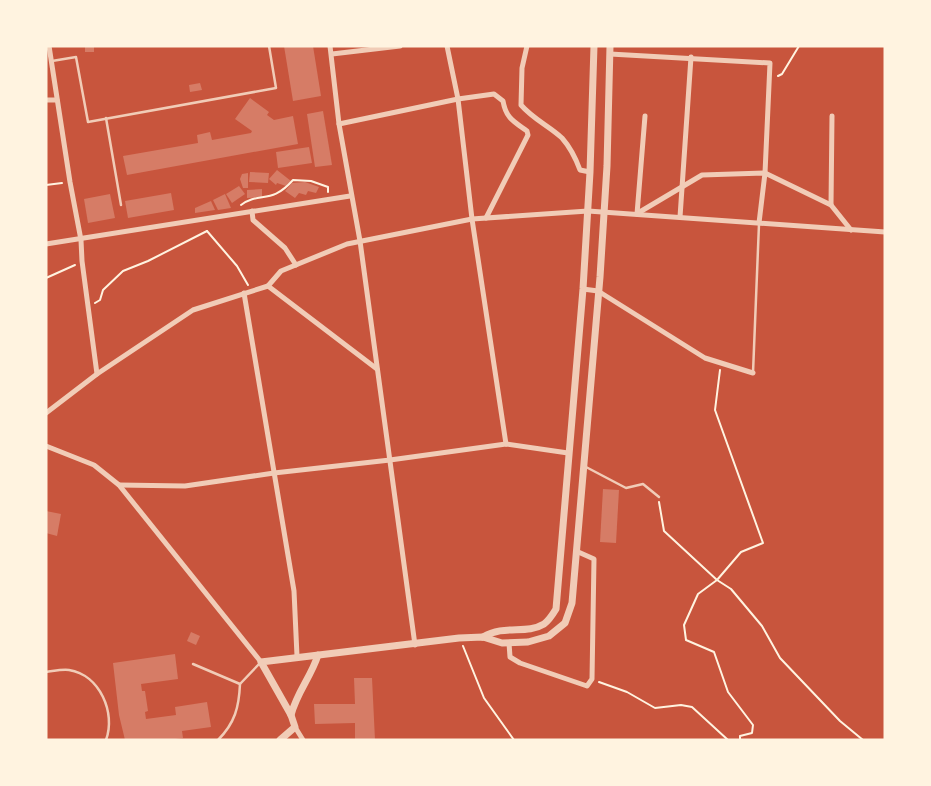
<svg xmlns="http://www.w3.org/2000/svg" width="931" height="786" font-family="'Playfair Display',serif">
	<style>
		.building { fill: #d67c66 }
		.lines { fill: none; stroke-linecap: round; stroke-linejoin: round }
		.path { stroke: #fff3e0; stroke-width: 2 }
		.service { stroke: #f1ccb7; stroke-width: 2.5 }
		.minor { stroke: #f1ccb7; stroke-width: 5 }
		.tertiary { stroke: #f1ccb7; stroke-width: 7 }
	</style>
	<rect width="100%" height="100%" fill="#c8553d"/>
	<g class="building">
		<rect x="85" y="46" width="9" height="6"/>
		<polygon points="284,46 313,46 321,96 293,101"/>
		<polygon points="200,83 202,90 190,92 189,85"/>
		<polygon points="250,98 269,112 267,115 274,120 293,116 298,144 127,175 123,156 198,143 197,135 210,132 212,140 251,133 252,131 235,119"/>
		<polygon points="323,111 332,165 315,167 307,114"/>
		<polygon points="309,147 312,163 278,168 276,152"/>
		<polygon points="277,170 291,181 286,186 277,183 276,185 269,179"/>
		<polygon points="250,172 269,173 268,183 249,182"/>
		<polygon points="248,173 248,188 243,188 240,179 242,174"/>
		<polygon points="305,182 319,187 316,193 308,191 306,195 299,193 295,198 285,191 292,183"/>
		<polygon points="239,186 245,194 232,203 226,194"/>
		<polygon points="262,189 262,197 247,198 247,190"/>
		<polygon points="171,193 174,210 128,218 125,201"/>
		<polygon points="110,194 115,218 88,223 84,199"/>
		<polygon points="225,194 231,208 218,210 213,200"/>
		<polygon points="211,201 215,210 195,213 195,208"/>
		<polygon points="603,489 619,490 616,543 600,542"/>
		<polygon points="46,511 61,514 57,536 46,533"/>
		<polygon points="191,632 200,636 196,645 187,641"/>
		<polygon points="175,654 178,679 141,684 142,691 145,691 148,711 145,712 146,719 176,715 175,707 207,702 211,727 182,731 183,738 168,740 125,740 119,715 113,663"/>
		<polygon points="354,678 372,678 375,740 355,740 355,723 315,724 314,704 355,704"/>
	</g>
	<g class="lines">
		<g class="path">
			<polyline points="778,76 782,74 799,46"/>
			<polyline points="46,185 62,183"/>
			<path d="M241 205C260 191 271 205 293 180L311 181 328 187V192"/>
			<polyline points="207,231 237,266 248,285"/>
			<polyline points="46,278 75,265"/>
			<polyline points="95,303 100,300 103,290 123,271 148,261 207,231"/>
			<polyline points="720,370 715,410 763,543 741,552 717,580 731,589 762,626 780,658 840,721 863,740"/>
			<polyline points="659,502 664,531 717,580 698,594 684,625 686,640 714,652 728,692 753,725 752,733 740,736 740,740"/>
			<polyline points="463,646 484,698 514,740"/>
			<polyline points="599,682 627,692 655,708 681,705 692,707 728,740"/>
		</g>
		<g class="service">
			<polyline points="52,61 76,57 88,122 276,88 269,46"/>
			<polyline points="106,118 121,205"/>
			<polyline points="753,373 759,224"/>
			<polyline points="586,467 626,488 643,484 659,497"/>
			<polyline points="193,664 240,684"/>
			<path d="M46 672C54 671 62 669 69 670 100 675 116 713 106 740"/>
			<path d="M218 740C235 723 239 707 240 684L260 663"/>
		</g>
		<g class="minor">
			<polyline points="49,46 70,182 81,240 82,261 97,374"/>
			<polyline points="330,46 339,124 360,241 415,645"/>
			<polyline points="447,46 458,99 472,219 506,444"/>
			<path d="M527 46 522 68 521 105C533 119 549 126 562 138 570 147 576 159 580 170L590 172"/>
			<polyline points="332,54 400,46"/>
			<polyline points="610,54 770,63 765,173 759,223"/>
			<polyline points="46,100 57,100"/>
			<polyline points="832,116 831,205 851,230"/>
			<path d="M339 124 458 99 494 94 503 101C506 118 513 121 527 131L528 135 486 218"/>
			<polyline points="252,211 253,220 285,248 296,265"/>
			<polyline points="638,213 702,175 765,173 831,205"/>
			<polyline points="637,214 645,116"/>
			<polyline points="680,217 691,57"/>
			<polyline points="46,244 350,196"/>
			<polyline points="268,286 377,369"/>
			<polyline points="583,289 598,291 705,358 753,373"/>
			<polyline points="244,293 294,591 297,656"/>
			<polyline points="46,413 97,374 193,310 268,286 281,271 347,244 472,219 588,211 885,232"/>
			<polyline points="46,446 94,465 119,485 261,662"/>
			<polyline points="119,485 185,486 274,473 390,460 506,444 568,453"/>
			<polyline points="509,643 510,657 520,663 587,686 592,679 594,559 576,551"/>
			<polyline points="295,727 303,740"/>
		</g>
		<g class="tertiary">
			<path d="M483 637C505 624 526 635 544 624 548 621 553 614 556 609L583 289 590 172 594 46"/>
			<path d="M291 715C297 692 311 677 318 655"/>
			<polyline points="280,740 295,727 291,715 261,662 459,638 483,637 502,643 528,642 549,636 565,623 572,603 600,277 607,166 610,46"/>
		</g>
	</g>
	<rect width="931" height="786" fill="none" stroke="#fff3e0" stroke-width="95"/>
</svg>
